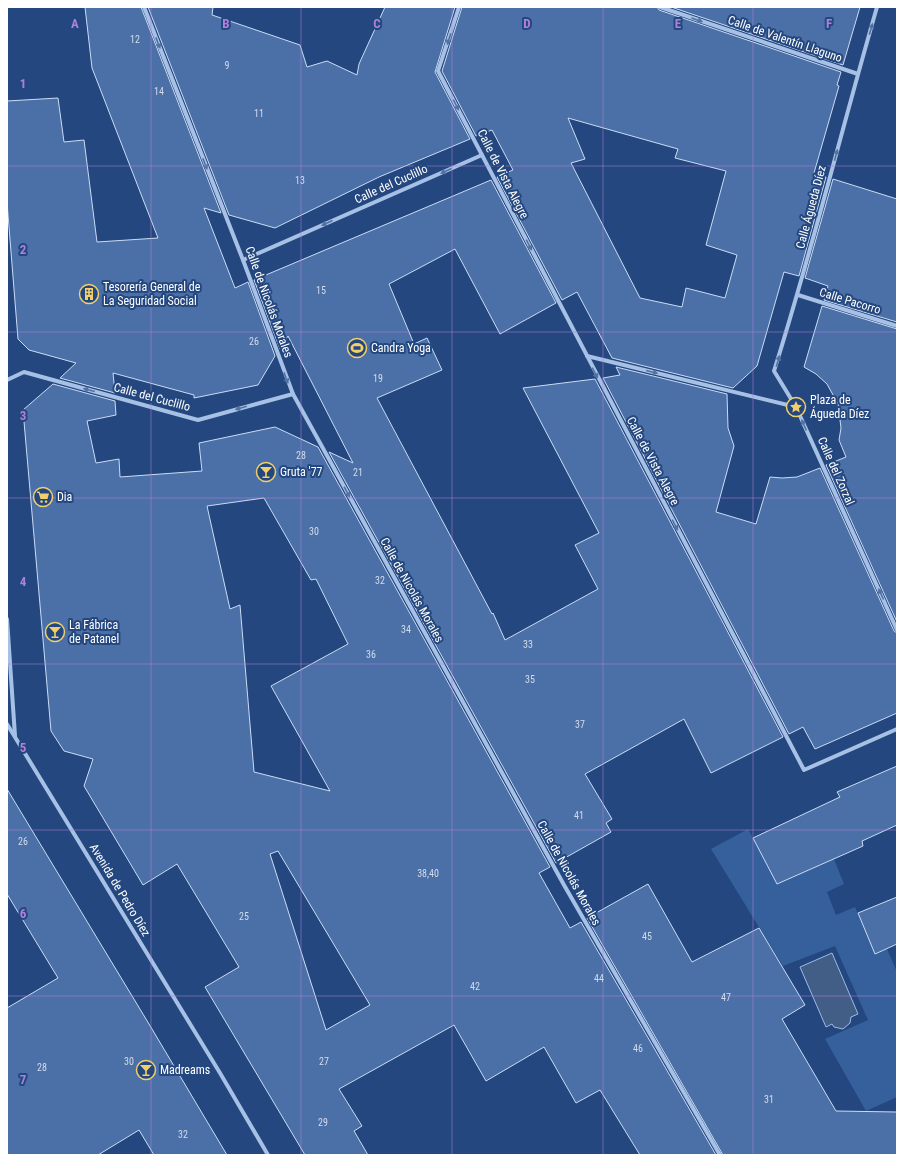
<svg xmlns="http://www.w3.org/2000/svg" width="904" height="1162" font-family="'Roboto Condensed',sans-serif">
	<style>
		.green { fill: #36609b }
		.water { fill: #435e86; stroke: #9bbce7 }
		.building { fill: #4b70a7; stroke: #cbdcf5; fill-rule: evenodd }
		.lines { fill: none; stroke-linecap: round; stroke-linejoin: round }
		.street { stroke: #a7c1e6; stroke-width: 4 }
		.oneway { fill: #5172a2 }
		.grid { fill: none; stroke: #b080d9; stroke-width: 1; stroke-opacity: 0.55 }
		.labels { text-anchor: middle; stroke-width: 4; stroke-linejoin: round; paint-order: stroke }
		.number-label { font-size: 10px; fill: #d2dbe9 }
		.street-label { font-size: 12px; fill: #fff; stroke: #23477e }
		.poi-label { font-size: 12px; fill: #fff; stroke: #23477e; text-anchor: start }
		.grid-label { font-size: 13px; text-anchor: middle; font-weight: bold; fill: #b080d9; stroke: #23477e; stroke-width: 4; stroke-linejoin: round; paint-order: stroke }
	</style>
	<rect width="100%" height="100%" fill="#23477e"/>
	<polygon class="green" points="748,829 777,884 834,859 844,884 827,892 836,915 855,907 876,954 887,949 897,972 897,1097 866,1111 825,1039 868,1020 835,946 783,966 711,849"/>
	<polygon class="water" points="832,953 858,1014 851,1017 850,1023 843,1029 834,1027 832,1024 826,1027 800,967"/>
	<g class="building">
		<polygon points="85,7 141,7 221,213 204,208 235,288 248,282 275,356 258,385 194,398 194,395 113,373 115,393 60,378 76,363 29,350 18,339 7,202 7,101 58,98 64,142 84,140 97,242 158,238 92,68"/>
		<polygon points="148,7 213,7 212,15 300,45 307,67 327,61 357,75 359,64 385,7 455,7 435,72 470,139 379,177 275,228 229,215"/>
		<path d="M462 7H657L659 10 841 72 837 85 839 86 814 173 826 177 799 276 784 272 757 366 733 388 612 358 577 292 562 300 497 177 513 170 492 130 476 136 442 71ZM568 118 678 149 675 158 726 171 706 245 737 255 725 298 686 288 682 307 640 298 571 163 585 159Z"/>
		<polygon points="671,7 860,7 843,65"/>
		<polygon points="833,179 897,199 897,322 824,300 828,286 805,278"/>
		<polygon points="491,180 556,303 500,334 455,249 389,284 414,344 427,338 442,370 377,398 492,614 493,613 505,640 598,589 575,545 599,533 523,388 595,379 783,737 711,773 684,719 585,774 612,819 606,823 611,832 556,863 329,452 353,463 288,336 280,349 254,280"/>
		<polygon points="822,306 897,329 897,622 826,465 846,457 839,440 841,428 838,404 827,384 816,374 804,367"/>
		<polygon points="616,367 727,394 728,428 734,446 716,512 756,524 770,477 782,478 797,477 820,468 894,631 897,633 897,713 815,749 803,727 789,734 603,378 620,375"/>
		<path d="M53 384 115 401 116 415 87 421 96 463 119 459 120 477 202 471 199 443 275 427 318 447 550 867 539 873 570 928 581 922 716 1155H640L600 1090 576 1103 544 1047 486 1081 454 1025 339 1089 362 1126 354 1131 368 1155H305L205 987 239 967 177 864 143 885 84 786 93 759 64 751 51 731 23 410ZM264 498 311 580 316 579 348 644 271 686 330 791 254 772 240 605 230 609 207 506ZM278 851 370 1005 326 1030 270 854Z"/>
		<polygon points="897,766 897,825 862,841 863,846 777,884 753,838 840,797 837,792"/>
		<polygon points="7,789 149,1024 227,1155 154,1155 139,1130 98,1155 7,1155 7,1008 58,978 7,894"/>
		<polygon points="648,884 692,962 759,928 805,1005 782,1019 836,1111 897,1112 897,1155 723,1155 587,918"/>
		<polygon points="897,897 897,944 875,954 858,913"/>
	</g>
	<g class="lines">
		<g class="street">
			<polyline points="144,7 243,260 293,394 564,885 720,1155"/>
			<polyline points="459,7 438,71 804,770 897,729"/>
			<polyline points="660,7 858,74"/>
			<path d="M877 7C842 128 812 251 774 371L796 407 897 630"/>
			<polyline points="243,260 482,155"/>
			<polyline points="798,295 897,326"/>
			<polyline points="587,356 796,407"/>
			<polyline points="7,380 24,372 198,420 293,394"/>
			<polyline points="7,619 15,736"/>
			<polyline points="7,724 220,1073 268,1155"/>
		</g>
	</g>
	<defs><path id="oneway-solid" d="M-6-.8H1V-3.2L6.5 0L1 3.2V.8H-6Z"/></defs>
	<g class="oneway">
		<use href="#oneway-solid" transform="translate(697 20) rotate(19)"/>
		<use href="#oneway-solid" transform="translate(871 29) rotate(-73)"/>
		<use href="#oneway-solid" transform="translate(449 39) rotate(108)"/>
		<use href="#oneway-solid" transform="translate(158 43) rotate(69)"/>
		<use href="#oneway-solid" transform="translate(456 105) rotate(63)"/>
		<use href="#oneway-solid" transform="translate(836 155) rotate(-75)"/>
		<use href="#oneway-solid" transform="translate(205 164) rotate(69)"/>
		<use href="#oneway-solid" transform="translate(446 171) rotate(156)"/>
		<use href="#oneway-solid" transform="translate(327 223) rotate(156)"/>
		<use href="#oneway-solid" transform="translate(529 245) rotate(63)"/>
		<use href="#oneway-solid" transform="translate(778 361) rotate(-73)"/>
		<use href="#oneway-solid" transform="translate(652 372) rotate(14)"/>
		<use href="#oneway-solid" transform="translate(595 373) rotate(62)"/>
		<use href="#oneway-solid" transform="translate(286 378) rotate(70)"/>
		<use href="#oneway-solid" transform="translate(89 390) rotate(-165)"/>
		<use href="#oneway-solid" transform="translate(241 408) rotate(164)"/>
		<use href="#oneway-solid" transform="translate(804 425) rotate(-114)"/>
		<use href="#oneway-solid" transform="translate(347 492) rotate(61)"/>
		<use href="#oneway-solid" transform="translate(675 525) rotate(62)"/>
		<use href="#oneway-solid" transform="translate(881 594) rotate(-114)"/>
	</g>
	<path class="grid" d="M151 7V1155M301 7V1155M452 7V1155M603 7V1155M753 7V1155M7 166H897M7 332H897M7 498H897M7 664H897M7 830H897M7 996H897"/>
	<defs>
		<symbol id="building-ring" viewBox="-11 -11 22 22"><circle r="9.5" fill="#23477e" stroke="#f1cf6a" stroke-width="1.5"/><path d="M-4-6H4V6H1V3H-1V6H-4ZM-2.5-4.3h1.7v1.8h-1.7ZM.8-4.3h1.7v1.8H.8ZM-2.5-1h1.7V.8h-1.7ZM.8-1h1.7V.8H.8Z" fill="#f1cf6a"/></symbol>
		<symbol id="stadium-ring" viewBox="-11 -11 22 22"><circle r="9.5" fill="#23477e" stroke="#f1cf6a" stroke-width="1.5"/><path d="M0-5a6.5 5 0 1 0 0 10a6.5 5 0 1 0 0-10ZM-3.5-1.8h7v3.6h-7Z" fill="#f1cf6a"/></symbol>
		<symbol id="sight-ring" viewBox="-11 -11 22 22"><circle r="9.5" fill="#23477e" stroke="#f1cf6a" stroke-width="1.5"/><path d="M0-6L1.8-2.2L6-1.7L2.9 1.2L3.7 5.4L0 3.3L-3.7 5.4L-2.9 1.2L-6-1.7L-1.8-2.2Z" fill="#f1cf6a"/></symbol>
		<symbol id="bar-ring" viewBox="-11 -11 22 22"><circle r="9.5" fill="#23477e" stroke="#f1cf6a" stroke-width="1.5"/><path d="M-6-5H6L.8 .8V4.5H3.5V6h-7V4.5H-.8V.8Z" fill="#f1cf6a"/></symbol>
		<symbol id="supermarket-ring" viewBox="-11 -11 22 22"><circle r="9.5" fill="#23477e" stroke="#f1cf6a" stroke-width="1.5"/><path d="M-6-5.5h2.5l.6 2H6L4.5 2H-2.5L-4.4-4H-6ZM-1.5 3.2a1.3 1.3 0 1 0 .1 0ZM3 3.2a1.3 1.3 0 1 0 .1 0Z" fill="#f1cf6a"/></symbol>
	</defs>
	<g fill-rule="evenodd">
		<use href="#building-ring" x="78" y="283" width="22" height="22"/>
		<use href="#stadium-ring" x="346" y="337" width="22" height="22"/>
		<use href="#sight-ring" x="785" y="396" width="22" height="22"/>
		<use href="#bar-ring" x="255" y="461" width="22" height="22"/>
		<use href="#supermarket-ring" x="32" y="486" width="22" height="22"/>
		<use href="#bar-ring" x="44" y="621" width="22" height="22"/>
		<use href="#bar-ring" x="135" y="1059" width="22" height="22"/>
	</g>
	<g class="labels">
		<g class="number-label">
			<text x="135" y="43">12</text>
			<text x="227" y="69">9</text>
			<text x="159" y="95">14</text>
			<text x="259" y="117">11</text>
			<text x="300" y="184">13</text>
			<text x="321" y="294">15</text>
			<text x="254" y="345">26</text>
			<text x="378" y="382">19</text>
			<text x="301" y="459">28</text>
			<text x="358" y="476">21</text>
			<text x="314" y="535">30</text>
			<text x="380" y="584">32</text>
			<text x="406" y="633">34</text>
			<text x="528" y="648">33</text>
			<text x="371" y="658">36</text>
			<text x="530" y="683">35</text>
			<text x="580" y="728">37</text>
			<text x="579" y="819">41</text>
			<text x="23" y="845">26</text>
			<text x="428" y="877">38,40</text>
			<text x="244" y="920">25</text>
			<text x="647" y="940">45</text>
			<text x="599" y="982">44</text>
			<text x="475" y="990">42</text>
			<text x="726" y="1001">47</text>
			<text x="638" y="1052">46</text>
			<text x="129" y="1065">30</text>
			<text x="324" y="1065">27</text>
			<text x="42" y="1071">28</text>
			<text x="769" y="1103">31</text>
			<text x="323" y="1126">29</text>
			<text x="183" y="1138">32</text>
		</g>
		<g class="street-label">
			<text transform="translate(785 39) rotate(19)" y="4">Calle de Valentín Llaguno</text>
			<text transform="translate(503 174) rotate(63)" y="4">Calle de Vista Alegre</text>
			<text transform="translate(391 184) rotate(-24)" y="4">Calle del Cuclillo</text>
			<text transform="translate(811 207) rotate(-75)" y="4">Calle Águeda Díez</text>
			<text transform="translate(850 301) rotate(17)" y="4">Calle Pacorro</text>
			<text transform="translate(269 302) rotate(70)" y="4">Calle de Nicolás Morales</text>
			<text transform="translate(152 397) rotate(15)" y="4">Calle del Cuclillo</text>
			<text transform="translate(653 461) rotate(62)" y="4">Calle de Vista Alegre</text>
			<text transform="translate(836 471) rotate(66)" y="4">Calle del Zorzal</text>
			<text transform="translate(412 590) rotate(61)" y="4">Calle de Nicolás Morales</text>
			<text transform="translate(569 873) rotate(61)" y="4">Calle de Nicolás Morales</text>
			<text transform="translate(120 890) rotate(59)" y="4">Avenida de Pedro Díez</text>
		</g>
		<g class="poi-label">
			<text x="103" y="291">Tesorería General de<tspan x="103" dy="14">La Seguridad Social</tspan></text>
			<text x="371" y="352">Candra Yoga</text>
			<text x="810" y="404">Plaza de<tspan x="810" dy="14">Águeda Díez</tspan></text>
			<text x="280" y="476">Gruta '77</text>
			<text x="57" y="501">Dia</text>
			<text x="69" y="629">La Fábrica<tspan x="69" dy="14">de Patanel</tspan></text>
			<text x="160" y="1074">Madreams</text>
		</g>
	</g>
	<g class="grid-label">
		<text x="75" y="28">A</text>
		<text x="226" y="28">B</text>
		<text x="377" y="28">C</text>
		<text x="527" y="28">D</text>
		<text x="678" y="28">E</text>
		<text x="829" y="28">F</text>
		<text x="23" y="88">1</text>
		<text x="23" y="254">2</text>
		<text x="23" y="420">3</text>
		<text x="23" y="586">4</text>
		<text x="23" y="752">5</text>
		<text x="23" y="918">6</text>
		<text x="23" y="1084">7</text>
	</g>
	<rect width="904" height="1162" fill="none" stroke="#ffffff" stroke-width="16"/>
</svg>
